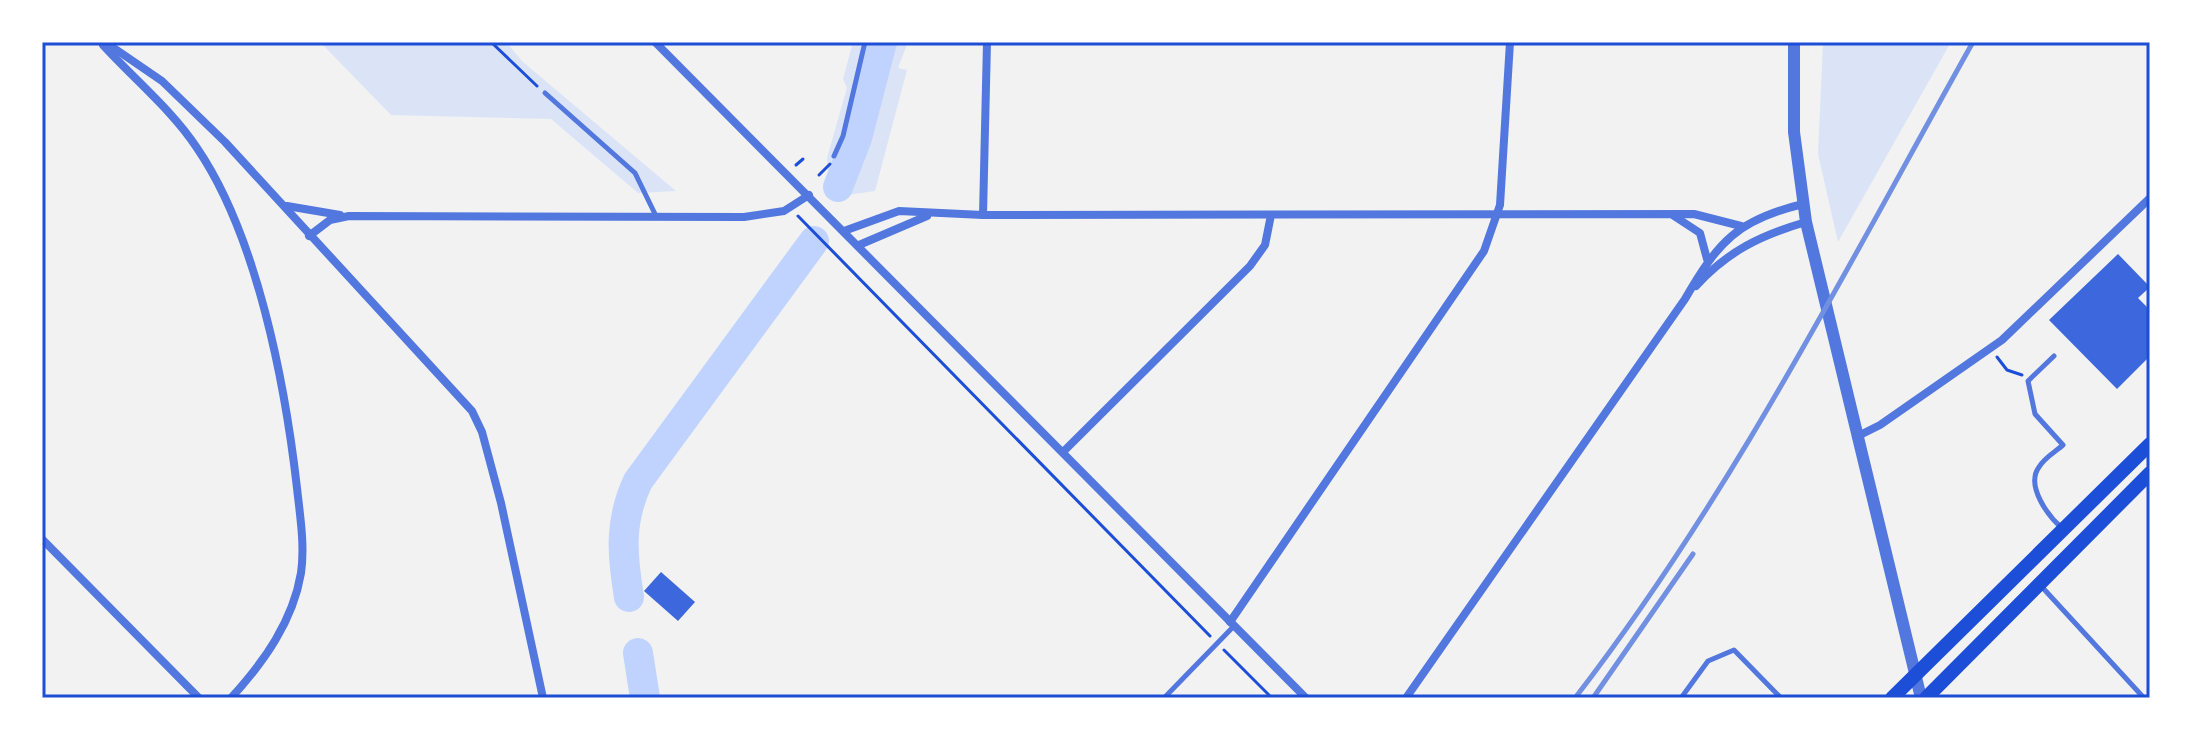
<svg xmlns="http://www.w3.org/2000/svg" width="2192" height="740" font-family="'Work Sans',sans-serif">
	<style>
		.green { fill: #dbe4f7 }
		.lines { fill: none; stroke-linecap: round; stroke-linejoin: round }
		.river { stroke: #bfd3fe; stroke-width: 30 }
		.building { fill: #3d67dc }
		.path { stroke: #1d4ed8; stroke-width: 3 }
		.service { stroke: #5277de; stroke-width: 5 }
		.minor { stroke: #5277de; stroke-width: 8 }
		.tertiary { stroke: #5277de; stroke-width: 12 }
		.secondary { stroke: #1d4ed8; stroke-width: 14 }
		.rail { stroke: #7290e2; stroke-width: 5 }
		.neatline { fill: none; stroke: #1d4ed8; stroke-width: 3 }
	</style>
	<rect width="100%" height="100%" fill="#f2f2f2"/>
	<g class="green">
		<polygon points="320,42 506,42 523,62 676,191 638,193 551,119 391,115"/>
		<polygon points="853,42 908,42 898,68 907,70 875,191 848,195 829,186 827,158 847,88 843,79"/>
		<polygon points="1823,42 1951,42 1838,242 1818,154"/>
	</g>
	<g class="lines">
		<g class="river">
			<polyline points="838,187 857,138 882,42"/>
			<path d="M629 597C622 555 619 521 638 481L814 241"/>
			<polyline points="638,653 645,698"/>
		</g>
	</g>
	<g class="building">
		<polygon points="2118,254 2150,287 2138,298 2150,310 2150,356 2117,389 2049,320"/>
		<polygon points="661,572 695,602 678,621 644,591"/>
	</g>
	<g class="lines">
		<g class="path">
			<polyline points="491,42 537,86"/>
			<polyline points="796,165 803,159"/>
			<polyline points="819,175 830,164"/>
			<polyline points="798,216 1210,636"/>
			<polyline points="1997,357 2007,370 2022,375"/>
			<polyline points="1224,650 1272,698"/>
		</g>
		<g class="service">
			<polyline points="545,93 635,173 656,216"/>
			<polyline points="834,156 843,136 865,42"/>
			<path d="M2054 356 2028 381 2035 414 2063 445C2055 452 2044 458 2039 467 2025 486 2049 517 2062 528"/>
			<polyline points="2042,587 2144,698"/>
			<polyline points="1164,698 1234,626"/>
			<polyline points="1681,698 1708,661 1734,650 1781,698"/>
		</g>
		<g class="minor">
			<polyline points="105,42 162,81 225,142 472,411 482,432 501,503 543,698"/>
			<polyline points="655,42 1306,698"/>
			<path d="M103 45C133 78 172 110 197 148 257 236 285 383 297 488 300 516 305 545 301 573 293 621 264 662 231 698"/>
			<polyline points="287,206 340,215"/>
			<polyline points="983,215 987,42"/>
			<polyline points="1674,216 1700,233 1707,259"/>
			<polyline points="844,231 899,211 983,215 1694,214 1741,226"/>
			<polyline points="309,236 330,220 349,216 744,217 784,211 809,195"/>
			<polyline points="859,245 927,216"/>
			<path d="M1696 286C1728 251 1761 235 1806 222"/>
			<polyline points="1856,437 1880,425 2002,340 2150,198"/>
			<polyline points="1063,452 1250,266 1265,245 1271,215"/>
			<polyline points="42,539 199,698"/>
			<polyline points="1230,622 1484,251 1500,205 1510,42"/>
			<path d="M1406 698 1685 299C1718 242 1737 220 1803 204"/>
		</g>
		<polyline class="tertiary" points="1794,42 1794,132 1806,222 1921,698"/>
		<g class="secondary">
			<polyline points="1892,698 2150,444"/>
			<polyline points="1926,698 2150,473"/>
		</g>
		<g class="rail">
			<path d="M1575 698C1732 495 1848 265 1973 42"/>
			<polyline points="1593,698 1693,554"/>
		</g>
	</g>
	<rect width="2192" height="740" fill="none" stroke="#ffffff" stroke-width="88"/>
	<rect x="44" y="44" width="2104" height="652" class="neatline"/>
</svg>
